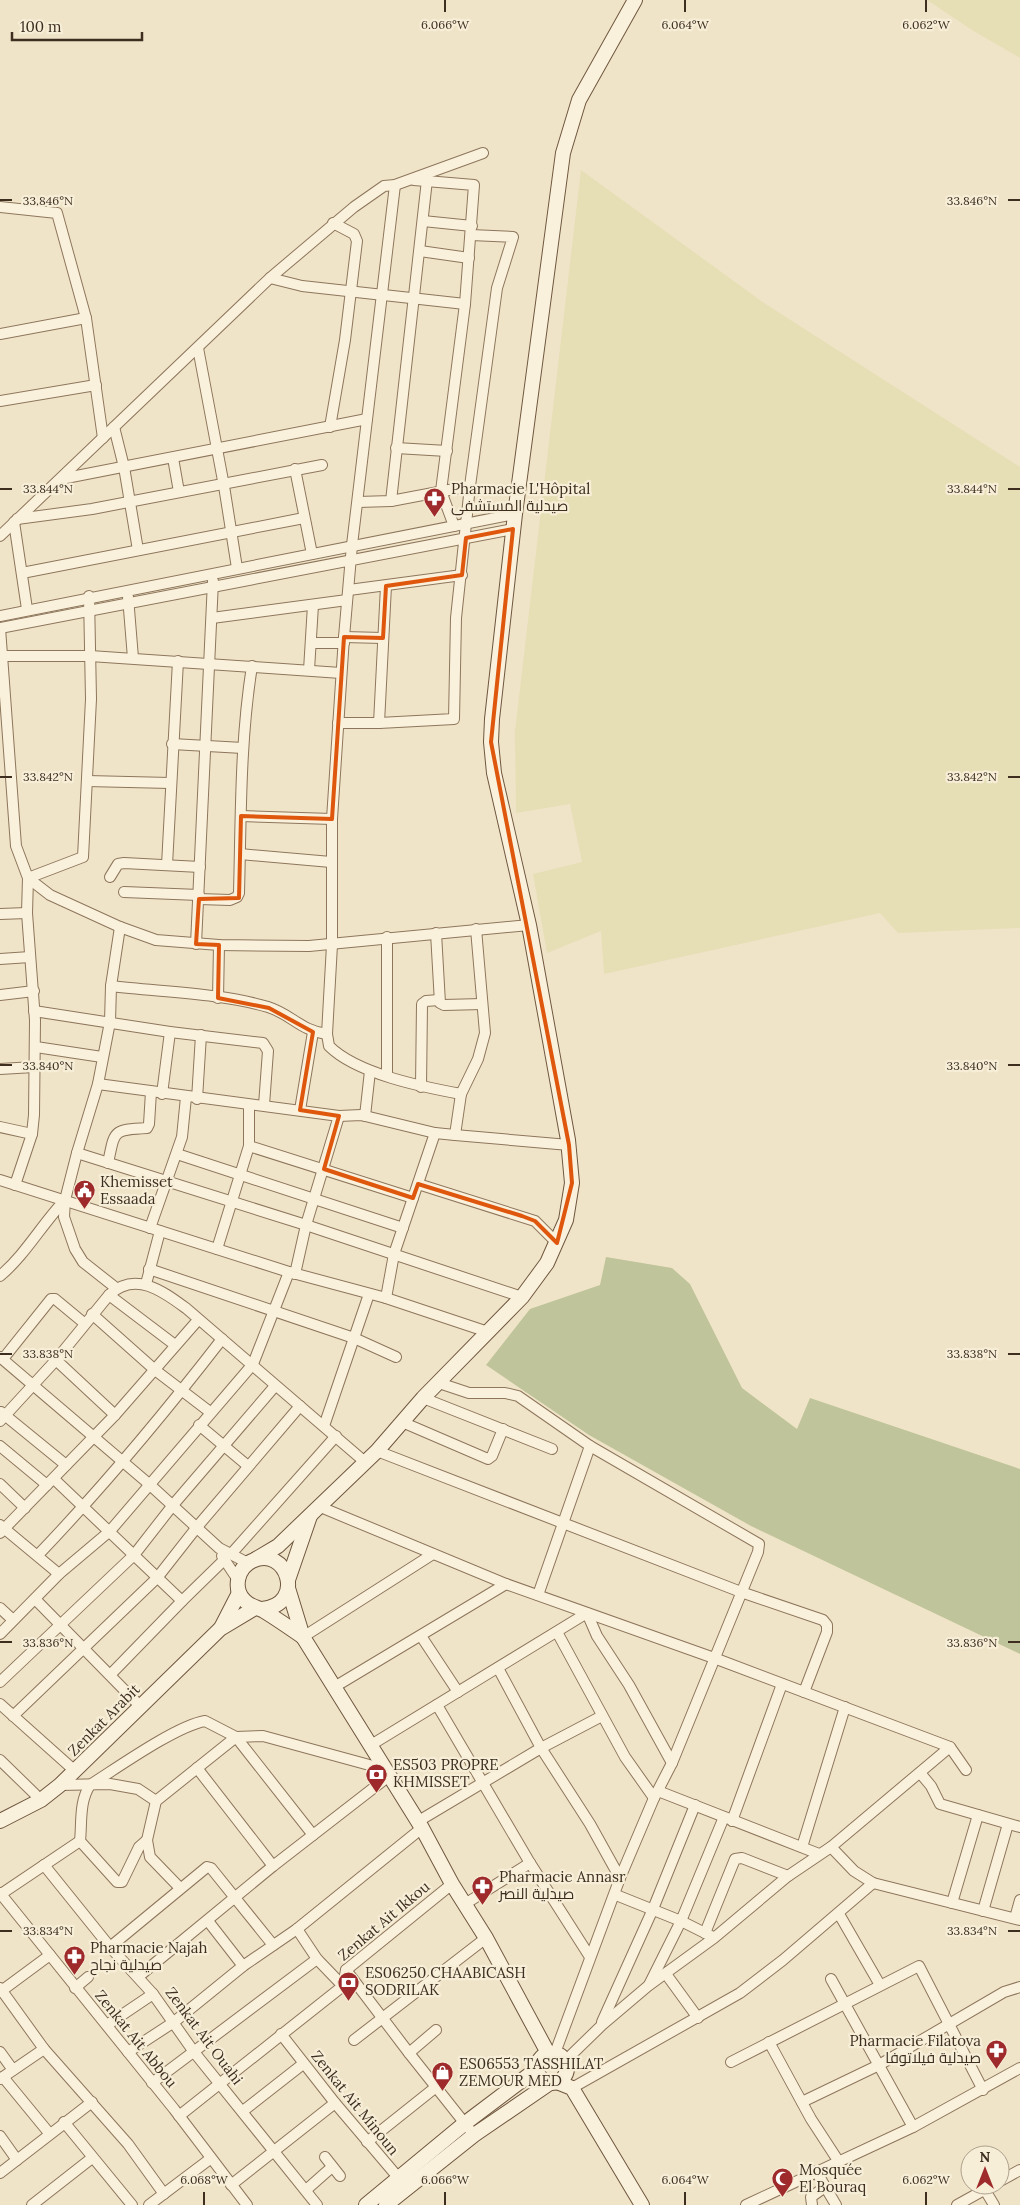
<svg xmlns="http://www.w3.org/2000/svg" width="1020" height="2205" font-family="Lora,Cairo,serif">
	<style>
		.farmland { fill: #e6deb5 }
		.cemetery { fill: #bfc49a }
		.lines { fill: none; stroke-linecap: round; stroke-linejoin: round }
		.street-casing { stroke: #8d765c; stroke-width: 12 }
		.secondary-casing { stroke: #6f573f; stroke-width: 16 }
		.street { stroke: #faf1dc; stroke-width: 10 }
		.secondary { stroke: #faf1dc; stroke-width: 14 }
		.marked { fill: none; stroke: #df570d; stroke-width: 4; stroke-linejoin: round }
		.ticks { fill: none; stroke: #3d2e20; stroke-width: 2 }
		.labels { text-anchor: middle; stroke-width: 4.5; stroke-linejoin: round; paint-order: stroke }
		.poi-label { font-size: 15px; fill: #3d2e20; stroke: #f7eed8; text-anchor: start }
		.street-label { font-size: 15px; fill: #3d2e20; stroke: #f7eed8 }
		.ticks-label { font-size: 12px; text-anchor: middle; fill: #3d2e20; stroke: #f7eed8; stroke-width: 4.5; stroke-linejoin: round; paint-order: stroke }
	</style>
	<rect width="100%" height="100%" fill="#f0e4c8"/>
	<g class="farmland">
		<polygon points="927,0 1020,0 1020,58 972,30"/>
		<polygon points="581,170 764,303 1020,467 1020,928 898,933 880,913 604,974 601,931 547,953 533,874 582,862 570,804 516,813 515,731"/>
	</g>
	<polygon class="cemetery" points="606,1257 672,1268 690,1284 742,1388 797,1429 810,1398 1020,1469 1020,1654 751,1526 589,1435 486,1365 530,1309 600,1285"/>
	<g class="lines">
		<defs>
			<g id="street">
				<polyline points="414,180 474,185 465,304 441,491 454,526"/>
				<path d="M395 185 352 545 344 637 332 819V945L327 1034 329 1046C357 1074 423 1087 461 1094L478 1059 485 1033 476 929"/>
				<polyline points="0,207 57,213 86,318 103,438"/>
				<polyline points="423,221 472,226"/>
				<polyline points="420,251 469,258"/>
				<polyline points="270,278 302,286 465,304"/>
				<polyline points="0,334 86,318"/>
				<polyline points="198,348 224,486 237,568"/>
				<polyline points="0,401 96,385"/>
				<polyline points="114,427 124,467 138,550"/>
				<polyline points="330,427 345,340 357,241 354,234 333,223"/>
				<polyline points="396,448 447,451"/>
				<polyline points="173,458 179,492"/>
				<polyline points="295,469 312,554"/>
				<polyline points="61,479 367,419"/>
				<polyline points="391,501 427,180"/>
				<polyline points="358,502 391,501 470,486"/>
				<polyline points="17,519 92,509 322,465"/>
				<polyline points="14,522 27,609"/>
				<polyline points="0,536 270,278 354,207 384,186 395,185 483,153"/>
				<polyline points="22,573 304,518"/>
				<polyline points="349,590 462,575"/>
				<polyline points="128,597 133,658"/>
				<polyline points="0,616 515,514"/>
				<polyline points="212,618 347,600"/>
				<polyline points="0,628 16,846 28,878 50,895 120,927 156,940 219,945 309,946 529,925"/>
				<polyline points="0,628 513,529"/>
				<polyline points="344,637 383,638"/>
				<polyline points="311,643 344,643"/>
				<polyline points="4,656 90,656 341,673"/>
				<polyline points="309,670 313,605"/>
				<polyline points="338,723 379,723 454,719 456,618 470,486 497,288 513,237 471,235"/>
				<polyline points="379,723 386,586"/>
				<polyline points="172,744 243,748"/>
				<polyline points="87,781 170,783"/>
				<polyline points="241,816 332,819"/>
				<polyline points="240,854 331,862"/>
				<polyline points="167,865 178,661"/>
				<polyline points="110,877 118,864 124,863 200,867"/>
				<polyline points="124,892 199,895"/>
				<path d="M199 899 230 900 237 897 239 893C241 817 240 741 252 666"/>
				<polyline points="0,914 27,913"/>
				<polyline points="436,933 440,1003 444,1005 482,1004"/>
				<polyline points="387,937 387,1076"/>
				<polyline points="196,944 213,581"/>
				<polyline points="0,959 30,957"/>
				<path d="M111 986C160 992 221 993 268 1007 291 1014 301 1031 327 1034"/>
				<polyline points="0,995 34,991"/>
				<polyline points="218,998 219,945"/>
				<polyline points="34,1011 170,1032 263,1043 268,1051 264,1105"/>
				<polyline points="36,1047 102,1057"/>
				<polyline points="0,1069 34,1067"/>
				<polyline points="98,1084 339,1116 306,1225 295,1274"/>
				<polyline points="421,1087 422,1004 426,1001 439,1000"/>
				<polyline points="162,1094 170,1032"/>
				<polyline points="197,1099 201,1035"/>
				<polyline points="300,1110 313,1032"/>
				<polyline points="339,1116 361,1115 435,1133 394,1254 386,1298"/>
				<polyline points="365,1116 370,1071"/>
				<polyline points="0,1127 32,1134"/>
				<polyline points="435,1133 455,1135 461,1094"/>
				<polyline points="455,1135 569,1145"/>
				<polyline points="249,1146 413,1198"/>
				<polyline points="77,1153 306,1225 522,1297"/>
				<polyline points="177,1154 403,1228"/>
				<path d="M108 1163C115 1130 112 1130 147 1128L149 1124 151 1092"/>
				<polyline points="0,1180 289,1272 386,1298 488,1332"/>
				<polyline points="418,1184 535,1221 557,1243"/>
				<polyline points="15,1185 32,1134 34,1115 35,1020 27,913 28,878 83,857 91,699 89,596"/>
				<polyline points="150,1228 182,1137 186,1097"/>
				<polyline points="217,1249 249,1146 249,1105"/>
				<polyline points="149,1269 354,1338 396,1357"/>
				<path d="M0 1276C26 1254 42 1224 65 1200"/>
				<polyline points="146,1284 160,1231"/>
				<polyline points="116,1288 83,1262 75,1249 64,1217 65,1200 77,1153 98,1084 110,1022 111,986 120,927"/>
				<polyline points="109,1295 175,1345"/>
				<polyline points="92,1314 155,1370 210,1412"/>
				<polyline points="0,1357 149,1484 219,1548 248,1563"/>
				<polyline points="3,1359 51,1299 55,1299 84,1323"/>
				<polyline points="56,1360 115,1415"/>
				<polyline points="439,1383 469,1393 505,1393 518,1396 590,1446 759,1544 758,1552 672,1763 654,1798 620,1878 555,2053"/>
				<polyline points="423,1398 552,1449"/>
				<polyline points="1,1412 66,1465"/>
				<path d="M0 1421 56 1360 109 1295C136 1270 164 1292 187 1309L365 1462"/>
				<polyline points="402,1422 488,1459 492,1456 503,1429"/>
				<polyline points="199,1425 248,1466"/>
				<polyline points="324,1426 369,1294"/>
				<polyline points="0,1446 47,1485"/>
				<polyline points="377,1451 741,1592 823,1620 827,1625 827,1632 804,1692"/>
				<polyline points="54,1479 182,1601 110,1675"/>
				<polyline points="0,1484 25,1508"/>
				<polyline points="318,1506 506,1584 714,1658 950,1747 966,1770"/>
				<polyline points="0,1525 59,1574"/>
				<polyline points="0,1533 115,1415 198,1320"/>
				<polyline points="232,1553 336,1436"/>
				<path d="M38 1555C103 1487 164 1414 222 1339"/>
				<polyline points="222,1556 238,1580"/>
				<polyline points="538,1595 590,1446"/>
				<polyline points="36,1600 140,1706"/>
				<polyline points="182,1601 224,1560"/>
				<polyline points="0,1608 13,1620"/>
				<polyline points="557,1632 625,1757 654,1798"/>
				<polyline points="0,1634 59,1574 110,1531 253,1364 289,1272"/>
				<polyline points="421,1636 458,1692"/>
				<polyline points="303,1637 433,1554"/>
				<polyline points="498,1668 541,1748 590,1824 620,1878"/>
				<polyline points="0,1682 134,1555 173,1505 275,1386"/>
				<polyline points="336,1686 506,1584"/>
				<polyline points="0,1704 75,1771"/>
				<polyline points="437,1705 530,1863 590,1957"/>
				<polyline points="13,1716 157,1578 197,1527 300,1406"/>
				<polyline points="371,1745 587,1613 597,1636 629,1685 672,1763"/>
				<polyline points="0,1760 41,1800"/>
				<polyline points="197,1768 273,1866"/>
				<polyline points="921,1774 931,1786 940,1804 1020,1827"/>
				<polyline points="60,1785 110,1784 138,1789 156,1801"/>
				<polyline points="658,1791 819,1854"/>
				<polyline points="732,1821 782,1684"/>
				<polyline points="417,1822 541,1748 602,1716"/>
				<path d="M147 1840 139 1847 122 1882H117L80 1841C82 1822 79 1802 90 1785 117 1768 176 1726 205 1721L236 1737 313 1835"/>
				<polyline points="802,1847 845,1707"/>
				<polyline points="831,1847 854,1871 873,1883 1020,1920"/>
				<polyline points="44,1865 110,1947 153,1994 194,2052 317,2205"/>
				<polyline points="180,1888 150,1857 147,1840 156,1801 236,1737 263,1736 384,1769"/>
				<polyline points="0,1893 174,2109 247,2205"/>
				<polyline points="1,1894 80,1841"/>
				<polyline points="616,1895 681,1921 711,1936"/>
				<polyline points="952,1903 978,1815"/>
				<polyline points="465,1904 530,1863"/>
				<polyline points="983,1911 1008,1824"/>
				<polyline points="839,1914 880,1985"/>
				<polyline points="1015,1918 1020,1900"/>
				<polyline points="208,1921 243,1966"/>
				<polyline points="297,1929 317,1959 343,1986"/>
				<polyline points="705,1933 735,1859 742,1858 788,1876"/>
				<polyline points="110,1947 207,1867 211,1868 273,1945"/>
				<polyline points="346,1970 409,2053 474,2135"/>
				<polyline points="666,1974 698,2018"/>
				<polyline points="138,1977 273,1866 389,1776"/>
				<polyline points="831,1979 913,2127"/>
				<polyline points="649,1985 681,1921 724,1817"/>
				<polyline points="0,1988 44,2049 128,2144 164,2194"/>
				<polyline points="75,1988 88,1977"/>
				<polyline points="0,1992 50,1955"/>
				<polyline points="602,2022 653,1909 695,1805"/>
				<polyline points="107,2025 153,1994"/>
				<polyline points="281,2034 335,2103 402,2182"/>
				<polyline points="354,2040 486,1938"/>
				<polyline points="769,2042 811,2119 839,2162"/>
				<polyline points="0,2052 13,2070"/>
				<polyline points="128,2052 174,2022 243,1966 297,1929 422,1828"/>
				<polyline points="409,2053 436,2030"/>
				<polyline points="565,2061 602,2025 648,1986 714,1938 788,1876 831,1847 950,1747"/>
				<polyline points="731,2062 919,1966 983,2090"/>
				<polyline points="3,2077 49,2133"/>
				<polyline points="0,2079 44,2049"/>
				<polyline points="152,2083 317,1959"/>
				<polyline points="572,2088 740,1993 783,1960 873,1883"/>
				<polyline points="802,2102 879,2065 1004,1992 1020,1987"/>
				<polyline points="243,2111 303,2064"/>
				<polyline points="179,2116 343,1986 346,1970 452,1884"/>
				<polyline points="64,2122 132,2205"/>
				<polyline points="0,2136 17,2160"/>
				<polyline points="367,2142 436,2087"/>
				<polyline points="325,2157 340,2176"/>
				<polyline points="816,2171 836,2205"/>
				<polyline points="0,2173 92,2102"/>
				<polyline points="1000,2181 1020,2170"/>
				<polyline points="231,2185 335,2103"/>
				<polyline points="306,2190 332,2167"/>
				<polyline points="985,2190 994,2205"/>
				<polyline points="32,2205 92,2158"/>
				<polyline points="149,2205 210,2159"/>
				<polyline points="746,2205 913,2127 1020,2068"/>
				<polyline points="812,2205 811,2197 825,2187"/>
				<polyline points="957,2205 993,2185"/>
			</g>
			<g id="secondary">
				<polyline points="256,1559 278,1546 377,1451 423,1398 522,1297 547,1263 566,1220 572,1183 568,1140 529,925 494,773 491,742 492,719 515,514 563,153 579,100 635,0"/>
				<polyline points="288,1580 310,1516"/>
				<polyline points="288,1588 303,1637 422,1828 452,1884 486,1938 548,2053"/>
				<path d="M262 1609C307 1605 287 1544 252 1561 237 1568 233 1589 244 1600 250 1607 258 1607 264 1611 277 1619 290 1628 303 1637"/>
				<polyline points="221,1628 239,1593"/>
				<polyline points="0,1821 41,1800 60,1785 220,1629 255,1608"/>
				<circle cx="552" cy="2068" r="15"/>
				<polyline points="557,2082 572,2088 642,2205"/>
				<polyline points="366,2205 464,2124 537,2069"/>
				<polyline points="386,2205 474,2135 550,2083"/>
			</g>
		</defs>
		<use href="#street" class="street-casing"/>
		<use href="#secondary" class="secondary-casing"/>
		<use href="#street" class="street"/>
		<use href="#secondary" class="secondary"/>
	</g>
	<path class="marked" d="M513 529 491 742 569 1145 572 1183 557 1243 535 1221 522 1216 418 1184 413 1198 324 1169 339 1116 300 1110 313 1032 269 1008 218 998 219 945 196 944 199 899 239 898 241 816 332 819 344 637 383 638 386 586 462 575 466 538Z"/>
	<path class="ticks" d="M445 0V12M685 0V12M926 0V12M0 200H12M1008 200H1020M0 489H12M1008 489H1020M0 777H12M1008 777H1020M0 1065H12M1008 1065H1020M0 1354H12M1008 1354H1020M0 1642H12M1008 1642H1020M0 1931H12M1008 1931H1020M204 2192V2205M445 2192V2205M685 2192V2205M926 2192V2205"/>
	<defs>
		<symbol id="pharmacy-pin" viewBox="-11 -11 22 30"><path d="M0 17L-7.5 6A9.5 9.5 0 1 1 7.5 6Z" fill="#9e2a2b" stroke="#f7eed8"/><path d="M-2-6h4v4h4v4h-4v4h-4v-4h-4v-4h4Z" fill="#fff"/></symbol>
		<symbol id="civic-pin" viewBox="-11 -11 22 30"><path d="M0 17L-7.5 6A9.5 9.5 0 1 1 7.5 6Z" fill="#9e2a2b" stroke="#f7eed8"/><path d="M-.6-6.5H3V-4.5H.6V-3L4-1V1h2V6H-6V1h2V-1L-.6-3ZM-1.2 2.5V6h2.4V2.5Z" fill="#fff"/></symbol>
		<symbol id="bank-pin" viewBox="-11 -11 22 30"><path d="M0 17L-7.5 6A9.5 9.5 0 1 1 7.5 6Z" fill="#9e2a2b" stroke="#f7eed8"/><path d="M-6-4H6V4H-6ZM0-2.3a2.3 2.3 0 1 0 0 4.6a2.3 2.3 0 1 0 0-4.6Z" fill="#fff"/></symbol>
		<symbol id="shop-pin" viewBox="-11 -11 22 30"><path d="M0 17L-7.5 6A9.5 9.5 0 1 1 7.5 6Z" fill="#9e2a2b" stroke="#f7eed8"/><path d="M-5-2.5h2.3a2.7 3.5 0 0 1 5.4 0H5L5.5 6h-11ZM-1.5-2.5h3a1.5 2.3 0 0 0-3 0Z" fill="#fff"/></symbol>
		<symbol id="mosque-pin" viewBox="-11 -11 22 30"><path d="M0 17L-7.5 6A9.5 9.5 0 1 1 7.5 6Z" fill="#9e2a2b" stroke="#f7eed8"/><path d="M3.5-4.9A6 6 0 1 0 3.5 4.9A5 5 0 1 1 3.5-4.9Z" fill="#fff"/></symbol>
	</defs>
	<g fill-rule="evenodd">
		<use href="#pharmacy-pin" x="422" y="486" width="25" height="34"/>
		<use href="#civic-pin" x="72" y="1178" width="25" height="34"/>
		<use href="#bank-pin" x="364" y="1762" width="25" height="34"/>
		<use href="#pharmacy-pin" x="470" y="1874" width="25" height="34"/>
		<use href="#pharmacy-pin" x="62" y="1944" width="25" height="34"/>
		<use href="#bank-pin" x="336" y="1970" width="25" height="34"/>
		<use href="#pharmacy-pin" x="984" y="2038" width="25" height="34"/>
		<use href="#shop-pin" x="430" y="2060" width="25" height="34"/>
		<use href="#mosque-pin" x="770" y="2166" width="25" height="34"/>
	</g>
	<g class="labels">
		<g class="poi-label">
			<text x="451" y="494">Pharmacie L'Hôpital<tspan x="451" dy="17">صيدلية المستشفى</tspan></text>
			<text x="100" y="1187">Khemisset<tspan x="100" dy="17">Essaada</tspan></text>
			<text x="393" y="1770">ES503 PROPRE<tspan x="393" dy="17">KHMISSET</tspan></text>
			<text x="499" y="1882">Pharmacie Annasr<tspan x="499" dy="17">صيدلية النصر</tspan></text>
			<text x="90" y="1953">Pharmacie Najah<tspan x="90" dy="17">صيدلية نجاح</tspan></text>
			<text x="365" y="1978">ES06250 CHAABICASH<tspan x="365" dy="17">SODRILAK</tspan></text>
			<text x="981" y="2046" text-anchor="end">Pharmacie Filatova<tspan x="981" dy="17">صيدلية فيلاتوفا</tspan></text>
			<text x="459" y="2069">ES06553 TASSHILAT<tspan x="459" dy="17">ZEMOUR MED</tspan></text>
			<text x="799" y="2175">Mosquée<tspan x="799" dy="17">El Bouraq</tspan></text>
		</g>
		<g class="street-label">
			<text transform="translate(104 1720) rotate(-45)" y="5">Zenkat Arabit</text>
			<text transform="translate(384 1921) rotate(-40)" y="5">Zenkat Ait Ikkou</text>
			<text transform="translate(204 2036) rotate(53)" y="5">Zenkat Ait Ouahi</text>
			<text transform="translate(136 2039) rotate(51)" y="5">Zenkat Ait Abbou</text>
			<text transform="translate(355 2103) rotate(51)" y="5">Zenkat Ait Minoun</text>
		</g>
	</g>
	<g class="ticks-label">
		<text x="445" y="29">6.066°W</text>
		<text x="685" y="29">6.064°W</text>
		<text x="926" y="29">6.062°W</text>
		<text x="48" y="205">33.846°N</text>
		<text x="972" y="205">33.846°N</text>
		<text x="48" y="493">33.844°N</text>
		<text x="972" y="493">33.844°N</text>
		<text x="48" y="781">33.842°N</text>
		<text x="972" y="781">33.842°N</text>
		<text x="48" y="1070">33.840°N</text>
		<text x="972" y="1070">33.840°N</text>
		<text x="48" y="1358">33.838°N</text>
		<text x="972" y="1358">33.838°N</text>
		<text x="48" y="1647">33.836°N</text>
		<text x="972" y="1647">33.836°N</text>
		<text x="48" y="1935">33.834°N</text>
		<text x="972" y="1935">33.834°N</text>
		<text x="204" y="2184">6.068°W</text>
		<text x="445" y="2184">6.066°W</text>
		<text x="685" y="2184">6.064°W</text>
		<text x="926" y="2184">6.062°W</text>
	</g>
	<g transform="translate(985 2170)"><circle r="24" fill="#f7eed8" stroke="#ada18e"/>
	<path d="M0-4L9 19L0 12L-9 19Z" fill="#9e2a2b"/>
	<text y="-8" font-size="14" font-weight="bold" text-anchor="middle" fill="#3d2e20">N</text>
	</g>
	<path d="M12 32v8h130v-8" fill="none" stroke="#3d2e20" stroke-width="2.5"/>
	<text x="20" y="32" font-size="15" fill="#3d2e20" stroke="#f7eed8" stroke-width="4" paint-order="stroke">100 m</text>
</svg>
